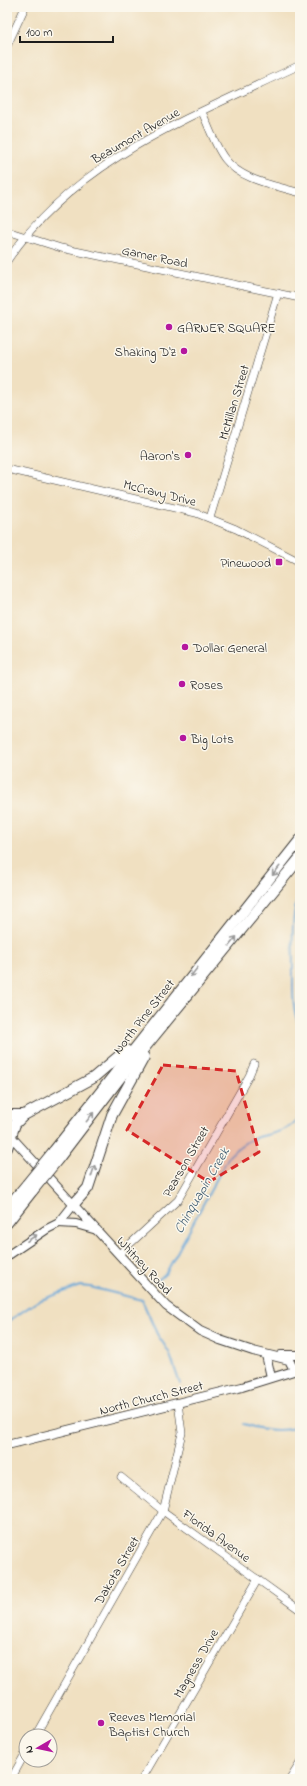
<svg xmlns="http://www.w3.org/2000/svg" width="307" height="1786" font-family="'Indie Flower',sans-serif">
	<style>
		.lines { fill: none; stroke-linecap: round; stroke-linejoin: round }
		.stream { stroke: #64a5d7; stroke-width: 2 }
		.minor-casing { stroke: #3c3935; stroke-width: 8 }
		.major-casing { stroke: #3c3935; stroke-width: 10 }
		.highway-casing { stroke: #3c3935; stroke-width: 12 }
		.minor { stroke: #fff; stroke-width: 7 }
		.major { stroke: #fff; stroke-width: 8 }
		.highway { stroke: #fff; stroke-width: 10 }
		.highway-bridge-casing { stroke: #3c3935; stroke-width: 12; stroke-linecap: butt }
		.highway-bridge { stroke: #fff; stroke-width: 10 }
		.oneway { stroke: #999 }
		.marked { fill: #d62828; fill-opacity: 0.2; stroke: #d62828; stroke-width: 3; stroke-dasharray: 8 5; stroke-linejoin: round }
		.poi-dot { fill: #b5179e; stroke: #fbf7ec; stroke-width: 1.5 }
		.labels { text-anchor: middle; stroke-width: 3; stroke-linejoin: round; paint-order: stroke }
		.street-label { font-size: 13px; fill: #1c1c1c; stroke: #fbf7ec }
		.poi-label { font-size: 13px; fill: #1c1c1c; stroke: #fbf7ec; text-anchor: start }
		.water-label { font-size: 14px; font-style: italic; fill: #3c5a70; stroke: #fbf7ec }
	</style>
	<rect width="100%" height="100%" fill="#fbf7ec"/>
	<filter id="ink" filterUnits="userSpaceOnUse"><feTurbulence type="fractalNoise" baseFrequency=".025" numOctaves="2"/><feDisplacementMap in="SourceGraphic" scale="8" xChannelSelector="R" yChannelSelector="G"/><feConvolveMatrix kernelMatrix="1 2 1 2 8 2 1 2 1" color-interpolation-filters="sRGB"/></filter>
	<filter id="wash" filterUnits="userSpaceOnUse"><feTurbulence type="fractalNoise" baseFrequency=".012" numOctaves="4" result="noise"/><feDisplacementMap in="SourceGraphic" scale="16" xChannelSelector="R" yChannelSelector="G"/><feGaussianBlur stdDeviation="0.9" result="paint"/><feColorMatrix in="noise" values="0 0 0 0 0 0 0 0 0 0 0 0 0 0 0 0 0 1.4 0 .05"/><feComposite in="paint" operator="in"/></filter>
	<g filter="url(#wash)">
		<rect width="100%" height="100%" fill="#f0e0c1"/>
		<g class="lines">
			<g class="stream">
				<path d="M300 891C290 916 293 946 293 973 293 993 292 1009 300 1028"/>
				<path d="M156 1282 166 1273 229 1156C236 1149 243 1143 252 1139 270 1133 289 1133 300 1116"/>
				<polyline points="142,1300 157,1334 169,1352 180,1384"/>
				<polyline points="7,1322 38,1301 80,1286 90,1287 142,1300"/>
				<path d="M244 1424C262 1430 277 1432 295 1428L300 1418"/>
			</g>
		</g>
	</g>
	<g filter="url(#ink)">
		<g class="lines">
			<defs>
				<g id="minor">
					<polyline points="7,46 25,7"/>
					<path d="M202 112C209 127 215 146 225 159 242 181 275 185 300 193"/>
					<polyline points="7,231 61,248 300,298"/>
					<path d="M7 261C76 159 193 116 300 65"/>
					<polyline points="7,469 196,513 236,529 300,562"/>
					<polyline points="210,518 278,293"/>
					<polyline points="119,1254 178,1200 249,1076 254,1064"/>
					<polyline points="121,1477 163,1511 300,1610"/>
					<polyline points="35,1736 163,1511 182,1433 178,1403"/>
					<polyline points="11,1779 26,1752"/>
					<polyline points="142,1779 258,1579"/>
					<polyline points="290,1779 300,1763"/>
				</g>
				<g id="major">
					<polyline points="7,1132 166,1306 200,1331 220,1340 253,1351 289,1360 294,1370"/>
					<polyline points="59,1223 76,1224 97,1230"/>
					<polyline points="7,1256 47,1229 59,1223 74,1204"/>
					<polyline points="266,1355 271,1377"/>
					<polyline points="281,1355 300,1355"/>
					<polyline points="7,1445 242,1387 300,1369"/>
				</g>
				<g id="highway">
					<polyline points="7,1115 24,1115"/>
					<polyline points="7,1148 15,1124 24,1115 93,1078 126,1050"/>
					<polyline points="53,1152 300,840"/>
					<polyline points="58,1159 123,1074 300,858"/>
					<polyline points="74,1204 88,1188 112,1115 144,1057"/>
					<polyline points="7,1208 27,1184"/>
					<polyline points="7,1223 33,1190"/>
				</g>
			</defs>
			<use href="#minor" class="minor-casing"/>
			<use href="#major" class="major-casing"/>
			<use href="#highway" class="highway-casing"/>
			<use href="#minor" class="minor"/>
			<use href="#major" class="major"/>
			<use href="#highway" class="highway"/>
			<defs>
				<g id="highway-bridge">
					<polyline points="27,1184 53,1152"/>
					<polyline points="33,1190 58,1159"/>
				</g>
			</defs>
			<use href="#highway-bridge" class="highway-bridge-casing"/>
			<use href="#highway-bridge" class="highway-bridge"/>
		</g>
		<defs><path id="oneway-shaft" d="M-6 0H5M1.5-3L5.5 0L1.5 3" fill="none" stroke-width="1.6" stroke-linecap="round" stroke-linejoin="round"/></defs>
		<g class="oneway">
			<use href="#oneway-shaft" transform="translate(276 871) rotate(129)"/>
			<use href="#oneway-shaft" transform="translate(233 941) rotate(-51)"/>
			<use href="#oneway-shaft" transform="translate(194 972) rotate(129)"/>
			<use href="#oneway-shaft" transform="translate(90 1117) rotate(-52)"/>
			<use href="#oneway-shaft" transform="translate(93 1171) rotate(-72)"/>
			<use href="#oneway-shaft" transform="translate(32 1238) rotate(-33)"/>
		</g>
	</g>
	<path class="marked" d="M163 1065 236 1071 259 1152 209 1182 127 1130Z"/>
	<g class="poi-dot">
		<circle cx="169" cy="327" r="4"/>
		<circle cx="184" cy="351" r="4"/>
		<circle cx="188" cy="455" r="4"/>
		<rect x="275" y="558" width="8" height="8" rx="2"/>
		<circle cx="185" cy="647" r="4"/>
		<circle cx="182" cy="684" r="4"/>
		<circle cx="183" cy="738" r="4"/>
		<circle cx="101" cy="1723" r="4"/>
	</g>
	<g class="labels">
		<g class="street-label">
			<text transform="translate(135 135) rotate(-30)" y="5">Beaumont Avenue</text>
			<text transform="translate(155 256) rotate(12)" y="5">Garner Road</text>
			<text transform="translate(233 402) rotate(-73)" y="5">McMillan Street</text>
			<text transform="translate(160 492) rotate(14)" y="5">McCravy Drive</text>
			<text transform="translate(143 1016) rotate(-52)" y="5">North Pine Street</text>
			<text transform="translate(185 1161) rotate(-60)" y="5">Pearson Street</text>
			<text transform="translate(145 1265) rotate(47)" y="5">Whitney Road</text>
			<text transform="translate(151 1397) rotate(-14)" y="5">North Church Street</text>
			<text transform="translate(217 1535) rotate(36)" y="5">Florida Avenue</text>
			<text transform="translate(116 1570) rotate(-60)" y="5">Dakota Street</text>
			<text transform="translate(195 1663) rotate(-60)" y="5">Magness Drive</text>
		</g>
		<g class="poi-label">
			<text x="177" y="332">GARNER SQUARE</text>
			<text x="176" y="356" text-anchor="end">Shaking D'z</text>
			<text x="180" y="460" text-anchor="end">Aaron's</text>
			<text x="271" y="567" text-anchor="end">Pinewood</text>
			<text x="193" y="652">Dollar General</text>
			<text x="190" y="689">Roses</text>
			<text x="191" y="743">Big Lots</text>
			<text x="109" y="1721">Reeves Memorial<tspan x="109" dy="15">Baptist Church</tspan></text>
		</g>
		<g class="water-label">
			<text transform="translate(201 1190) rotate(-60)" y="5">Chinquapin Creek</text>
		</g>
	</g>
	<rect width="307" height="1786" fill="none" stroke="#fbf7ec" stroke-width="24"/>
	<g transform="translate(38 1748) rotate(261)"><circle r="19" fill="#fbf7ec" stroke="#a29f99"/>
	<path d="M0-3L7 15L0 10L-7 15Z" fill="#b5179e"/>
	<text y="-6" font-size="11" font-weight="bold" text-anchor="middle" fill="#1c1c1c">N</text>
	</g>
	<path d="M20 36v6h93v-6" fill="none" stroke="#1c1c1c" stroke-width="2"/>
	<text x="26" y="36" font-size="12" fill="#1c1c1c" stroke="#fbf7ec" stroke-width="3" paint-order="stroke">100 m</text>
</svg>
